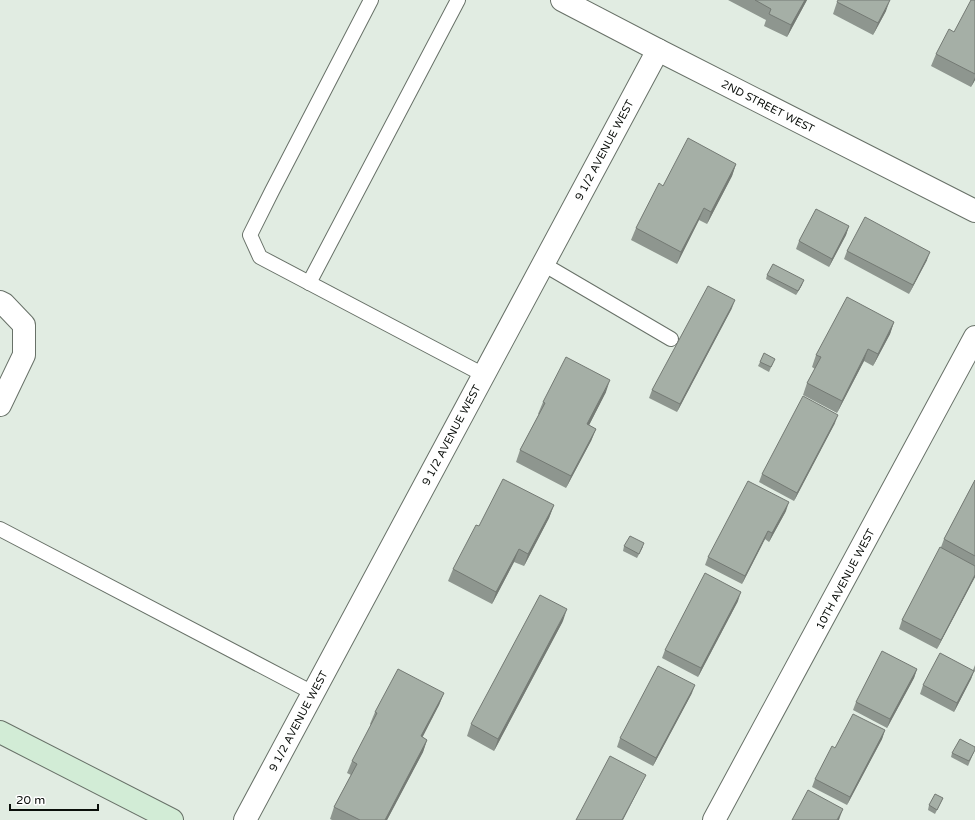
<svg xmlns="http://www.w3.org/2000/svg" width="975" height="820" font-family="'Varela Round',sans-serif">
	<style>
		.lines { fill: none; stroke-linecap: round; stroke-linejoin: round }
		.lane-casing { stroke: #687168; stroke-width: 16 }
		.street-casing { stroke: #687168; stroke-width: 24 }
		.secondary-casing { stroke: #687168; stroke-width: 24 }
		.lane { stroke: #fff; stroke-width: 14 }
		.street { stroke: #fff; stroke-width: 22 }
		.secondary { stroke: #d2ecd6; stroke-width: 22 }
		.wall { fill: #8e968f }
		.shaded-wall { fill: #747a74 }
		.building { fill: #a5afa6; stroke: #747a74 }
		.labels { text-anchor: middle; stroke-width: 3; stroke-linejoin: round; paint-order: stroke }
		.street-label { font-size: 11px; fill: #0a0e0a; stroke: #fff }
	</style>
	<rect width="100%" height="100%" fill="#e1ece2"/>
	<g class="lines">
		<defs>
			<g id="lane">
				<polyline points="371,0 272,191 250,235 260,257 484,375"/>
				<polyline points="543,264 671,339"/>
				<polyline points="309,283 458,0"/>
				<polyline points="0,529 313,693"/>
			</g>
			<g id="street">
				<polyline points="562,0 658,50 975,211"/>
				<polyline points="0,302 4,304 24,325 24,355 0,405"/>
				<polyline points="245,820 658,50"/>
				<polyline points="714,820 975,337"/>
			</g>
			<polyline id="secondary" points="0,732 172,820"/>
		</defs>
		<use href="#lane" class="lane-casing"/>
		<use href="#street" class="street-casing"/>
		<use href="#secondary" class="secondary-casing"/>
		<use href="#lane" class="lane"/>
		<use href="#street" class="street"/>
		<use href="#secondary" class="secondary"/>
	</g>
	<g class="wall">
		<polygon points="728,0 807,0 787,37 764,26 766,20"/>
		<polygon points="975,0 975,80 971,87 931,66 936,54 954,32"/>
		<polygon points="837,2 886,11 873,35 833,14"/>
		<polygon points="736,164 732,176 707,224 699,220 677,264 631,240 636,228 663,186"/>
		<polygon points="849,226 846,235 829,267 796,249 799,241"/>
		<polygon points="847,251 927,260 909,294 844,259"/>
		<polygon points="767,275 802,285 796,295 766,279"/>
		<polygon points="732,308 677,412 649,398 652,390"/>
		<polygon points="894,322 890,334 873,366 864,361 837,413 803,395 807,383 815,369 812,367 816,355"/>
		<polygon points="760,362 773,363 769,372 758,366"/>
		<polygon points="606,392 589,425 596,429 591,441 566,488 516,462 520,450 539,414 538,414 543,402"/>
		<polygon points="835,423 794,501 759,482 762,474"/>
		<polygon points="975,480 975,577 937,649 899,629 902,620 941,547 944,539"/>
		<polygon points="554,505 549,518 524,566 514,562 492,604 448,581 453,569 479,526"/>
		<polygon points="786,511 769,542 765,539 742,584 705,565 708,557"/>
		<polygon points="624,546 643,547 637,558 623,551"/>
		<polygon points="738,601 698,677 662,658 665,650"/>
		<polygon points="563,621 494,751 467,736 471,724"/>
		<polygon points="975,665 975,672 974,671 971,679 954,712 920,694 923,685 973,670"/>
		<polygon points="917,669 914,678 887,728 853,710 856,702"/>
		<polygon points="444,693 439,705 422,737 427,740 423,752 387,820 332,820 330,819 334,807 351,775 347,773 352,761 371,725 370,724 375,712"/>
		<polygon points="692,693 653,766 617,747 620,738"/>
		<polygon points="885,730 882,739 847,805 812,787 815,779"/>
		<polygon points="974,752 968,766 951,757 952,753"/>
		<polygon points="943,798 935,814 928,810 929,805"/>
	</g>
	<g class="shaded-wall">
		<polygon points="805,0 807,0 787,37 791,25"/>
		<polygon points="890,0 886,11 873,35 878,23"/>
		<polygon points="975,77 975,80 971,87"/>
		<polygon points="736,164 732,176 707,224 711,212"/>
		<polygon points="704,208 699,220 677,264 681,252"/>
		<polygon points="849,226 846,235 829,267 832,259"/>
		<polygon points="930,252 927,260 909,294 913,285"/>
		<polygon points="804,280 802,285 796,295 798,291"/>
		<polygon points="735,300 732,308 677,412 680,404"/>
		<polygon points="894,322 890,334 873,366 878,354"/>
		<polygon points="868,349 864,361 837,413 842,401"/>
		<polygon points="610,380 606,392 583,437 587,424"/>
		<polygon points="838,415 835,423 794,501 797,493"/>
		<polygon points="596,429 591,441 566,488 571,476"/>
		<polygon points="789,502 786,511 769,542 772,533"/>
		<polygon points="554,505 549,518 524,566 528,554"/>
		<polygon points="768,531 765,539 742,584 745,576"/>
		<polygon points="519,549 514,562 492,604 496,592"/>
		<polygon points="975,575 975,577 937,649 941,640"/>
		<polygon points="741,592 738,601 698,677 701,668"/>
		<polygon points="567,609 563,621 494,751 498,739"/>
		<polygon points="917,669 914,678 887,728 890,719"/>
		<polygon points="974,671 971,679 954,712 957,703"/>
		<polygon points="695,685 692,693 653,766 656,758"/>
		<polygon points="444,693 439,705 417,748 421,736"/>
		<polygon points="885,730 882,739 847,805 850,797"/>
		<polygon points="427,740 423,752 387,820 385,820"/>
		<polygon points="646,775 642,783 623,820 622,820"/>
		<polygon points="843,809 840,817 839,820 837,820"/>
	</g>
	<g class="building">
		<polygon points="755,0 805,0 791,25 769,14 771,9"/>
		<polygon points="838,0 890,0 878,23 837,2"/>
		<polygon points="971,0 975,0 975,74 936,54 949,29 954,32"/>
		<polygon points="688,138 736,164 711,212 704,208 681,252 636,228 659,183 663,186"/>
		<polygon points="816,209 849,226 832,259 799,241"/>
		<polygon points="865,217 930,252 913,285 847,251"/>
		<polygon points="773,264 804,280 798,291 767,275"/>
		<polygon points="708,286 735,300 680,404 652,390"/>
		<polygon points="847,297 894,322 878,354 868,349 842,401 807,383 821,357 816,355"/>
		<polygon points="764,353 775,359 771,367 760,362"/>
		<polygon points="566,357 610,380 587,424 596,429 571,476 520,450 545,403 543,402"/>
		<polygon points="803,396 838,415 797,493 762,474"/>
		<polygon points="503,479 554,505 528,554 519,549 496,592 453,569 476,525 479,526"/>
		<polygon points="975,480 975,556 944,539"/>
		<polygon points="748,481 789,502 772,533 768,531 745,576 708,557"/>
		<polygon points="630,536 644,543 639,554 624,546"/>
		<polygon points="940,547 975,566 975,575 941,640 902,620"/>
		<polygon points="705,573 741,592 701,668 665,650"/>
		<polygon points="540,595 567,609 498,739 471,724"/>
		<polygon points="882,651 917,669 890,719 856,702"/>
		<polygon points="940,653 974,671 957,703 923,685"/>
		<polygon points="658,666 695,685 656,758 620,738"/>
		<polygon points="398,669 444,693 421,736 427,740 385,820 360,820 334,807 357,764 352,761 377,713 375,712"/>
		<polygon points="853,714 885,730 850,797 815,779 832,746 835,748"/>
		<polygon points="960,739 975,747 975,750 969,761 952,753"/>
		<polygon points="610,756 646,775 622,820 576,820"/>
		<polygon points="808,790 843,809 837,820 792,820"/>
		<polygon points="935,794 943,798 937,810 929,805"/>
	</g>
	<g class="labels">
		<g class="street-label">
			<text transform="translate(768 106) rotate(27)" y="4">2ND STREET WEST</text>
			<text transform="translate(604 150) rotate(-62)" y="4">9 1/2 AVENUE WEST</text>
			<text transform="translate(451 435) rotate(-62)" y="4">9 1/2 AVENUE WEST</text>
			<text transform="translate(845 579) rotate(-62)" y="4">10TH AVENUE WEST</text>
			<text transform="translate(298 721) rotate(-62)" y="4">9 1/2 AVENUE WEST</text>
		</g>
	</g>
	<path d="M10 804v6h88v-6" fill="none" stroke="#0a0e0a" stroke-width="2"/>
	<text x="16" y="804" font-size="12" fill="#0a0e0a" stroke="#ffffff" stroke-width="3" paint-order="stroke">20 m</text>
</svg>
